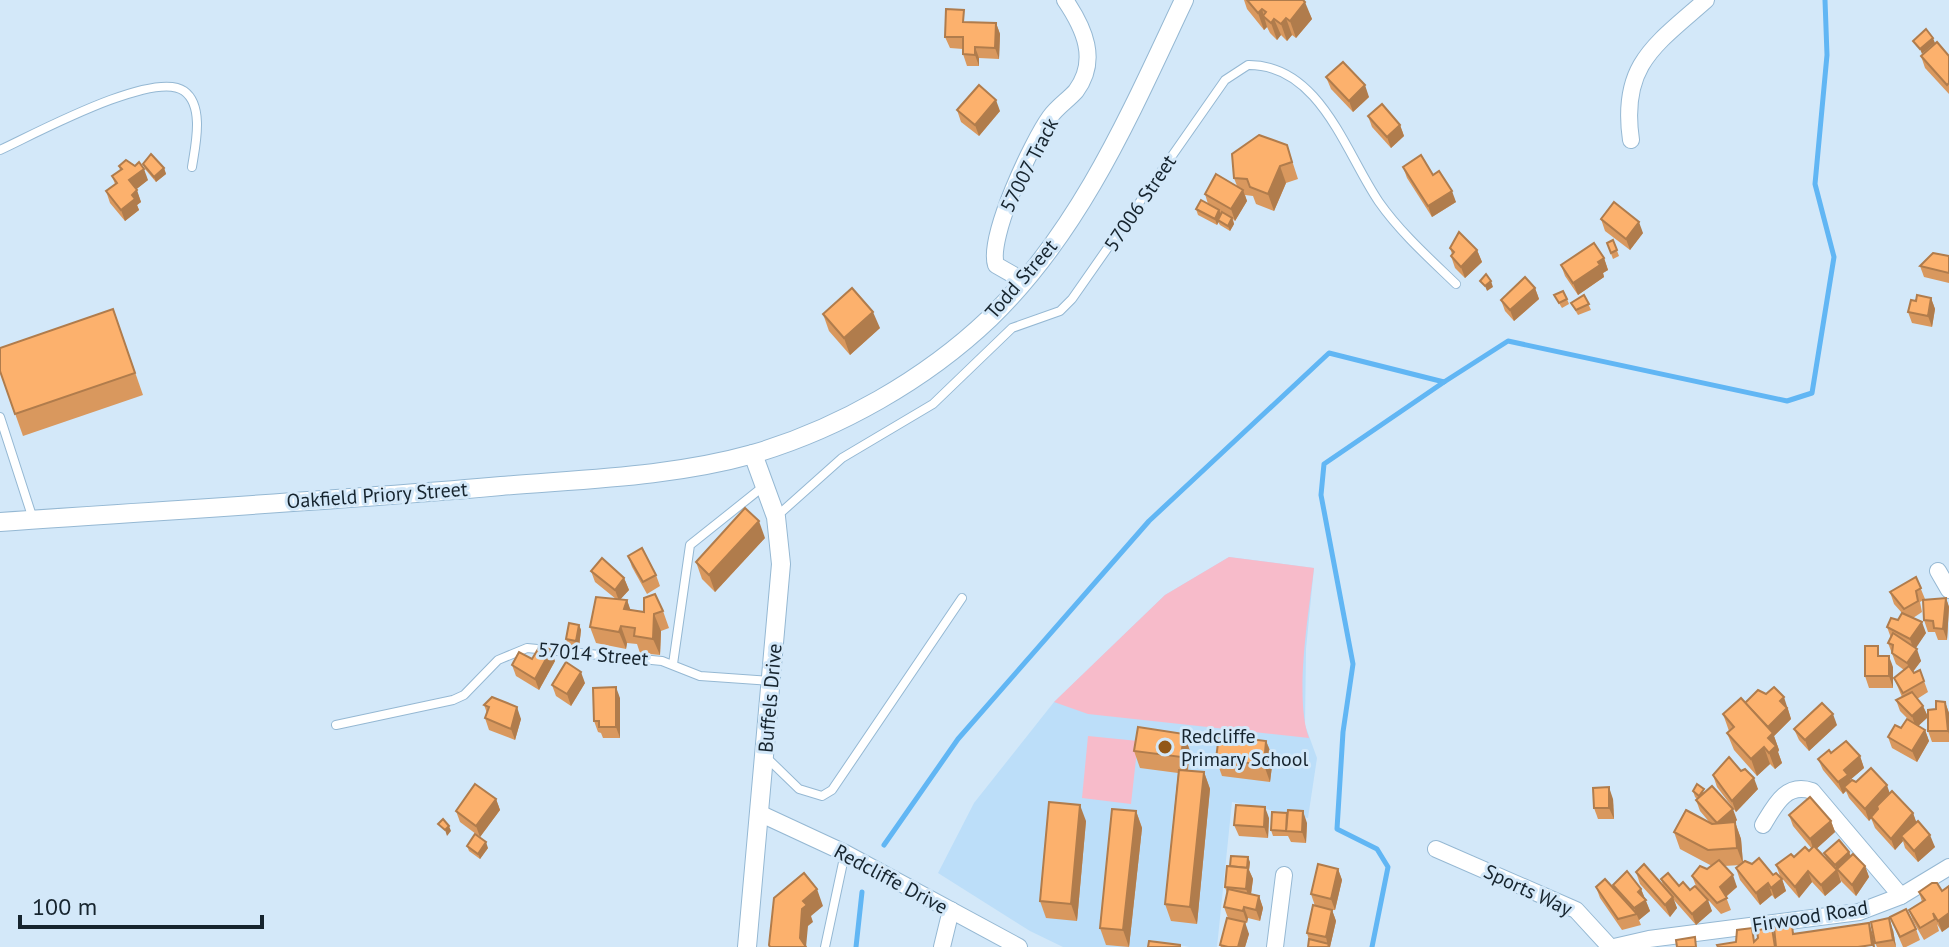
<svg xmlns="http://www.w3.org/2000/svg" width="1949" height="947" font-family="'PT Sans',sans-serif">
	<style>
		.built { fill: #bcdef9 }
		.green { fill: #f7bbca }
		.lines { fill: none; stroke-linecap: round; stroke-linejoin: round }
		.stream { stroke: #61b6f4; stroke-width: 5 }
		.service-casing { stroke: #95b8d3; stroke-width: 10 }
		.minor-casing { stroke: #95b8d3; stroke-width: 18 }
		.tertiary-casing { stroke: #95b8d3; stroke-width: 20 }
		.service { stroke: #fff; stroke-width: 8 }
		.minor { stroke: #fff; stroke-width: 16 }
		.tertiary { stroke: #fff; stroke-width: 18 }
		.wall { fill: #d9985e }
		.shaded-wall { fill: #b07c4c }
		.building { fill: #fcb16d; stroke: #b07c4c; stroke-width: 2 }
		.poi-dot { fill: #925716; stroke: #d3e8f9; stroke-width: 3 }
		.labels { text-anchor: middle; stroke-width: 6; stroke-linejoin: round; paint-order: stroke }
		.street-label { font-size: 20px; fill: #16242e; stroke: #d3e8f9 }
		.poi-label { font-size: 20px; fill: #16242e; stroke: #d3e8f9; text-anchor: start }
	</style>
	<rect width="100%" height="100%" fill="#d3e8f9"/>
	<polygon class="built" points="1229,557 1314,568 1306,649 1305,725 1317,758 1308,818 1232,802 1217,947 1189,947 1151,940 1150,947 1063,947 1030,931 938,873 974,803 1054,702 1165,595"/>
	<g class="green">
		<path d="M1229 557 1314 568C1309 611 1294 698 1309 738L1088 714 1054 702 1165 595Z"/>
		<polygon points="1088,736 1138,741 1131,804 1082,798"/>
	</g>
	<g class="lines">
		<g class="stream">
			<polyline points="884,845 958,739 1149,521 1329,353 1444,382 1508,341 1787,401 1812,393 1834,257 1815,184 1827,55 1825,0"/>
			<polyline points="856,947 862,892"/>
			<polyline points="1372,947 1388,867 1377,849 1337,829 1343,732 1353,664 1321,495 1324,464 1444,382"/>
		</g>
		<defs>
			<g id="service">
				<path d="M0 150C33 135 154 69 184 91 205 106 195 147 192 167"/>
				<polyline points="0,417 33,519"/>
				<path d="M777 516 842 458 933 404 1012 328 1060 311 1072 299 1225 80 1248 65C1320 64 1346 154 1379 202 1400 232 1429 258 1456 284"/>
				<polyline points="673,664 690,545 764,486"/>
				<polyline points="336,725 453,700 464,695 498,660 527,648 662,661 700,676 771,681"/>
				<polyline points="766,757 799,789 822,796 832,790 962,598"/>
				<polyline points="825,947 845,853"/>
			</g>
			<g id="minor">
				<path d="M1631 140C1620 65 1655 45 1706 0"/>
				<path d="M1024 281 996 265C987 238 1032 142 1050 117 1057 107 1068 100 1076 91 1099 60 1084 28 1065 0"/>
				<polyline points="1938,571 1949,590"/>
				<polyline points="761,814 845,853 1019,947"/>
				<path d="M1763 825C1775 805 1786 782 1812 791L1901 896"/>
				<polyline points="1436,849 1576,910 1610,947"/>
				<polyline points="942,947 951,910"/>
				<polyline points="1275,947 1284,875"/>
				<polyline points="1614,947 1649,939 1859,912 1901,896 1949,867"/>
			</g>
			<g id="tertiary">
				<path d="M0 522C167 510 334 501 501 486 584 479 671 477 753 454 838 429 925 380 990 318 1081 230 1131 112 1184 0"/>
				<polyline points="747,947 781,564 776,517 753,454"/>
			</g>
		</defs>
		<use href="#service" class="service-casing"/>
		<use href="#minor" class="minor-casing"/>
		<use href="#tertiary" class="tertiary-casing"/>
		<use href="#service" class="service"/>
		<use href="#minor" class="minor"/>
		<use href="#tertiary" class="tertiary"/>
	</g>
	<g class="wall">
		<polygon points="1244,0 1303,0 1312,19 1296,38 1292,35 1287,41 1281,35 1277,40 1270,33 1267,27 1264,30 1247,9"/>
		<polygon points="968,22 996,23 1000,34 999,59 979,58 979,66 967,66 963,54 963,49 950,48 945,37"/>
		<polygon points="1921,56 1949,56 1949,94 1925,68"/>
		<polygon points="1326,77 1369,97 1353,112 1331,89"/>
		<polygon points="957,110 1000,111 979,136 961,122"/>
		<polygon points="1368,116 1400,125 1404,136 1391,148 1372,127"/>
		<polygon points="1287,145 1298,179 1286,183 1274,211 1256,204 1253,196 1245,195 1247,201 1235,221 1233,219 1234,224 1230,231 1220,225 1218,222 1217,225 1198,215 1196,209 1208,204 1205,194 1237,186 1234,178"/>
		<polygon points="143,164 164,168 166,174 156,182 145,169"/>
		<polygon points="119,166 148,180 136,189 141,202 137,205 139,210 125,221 110,203 106,191 115,184 112,176 120,170"/>
		<polygon points="1403,167 1433,175 1456,202 1432,217 1407,178"/>
		<polygon points="1601,219 1643,233 1630,250 1605,231"/>
		<polygon points="1613,240 1619,256 1613,259 1607,243"/>
		<polygon points="1450,248 1477,250 1482,262 1465,278 1455,268 1451,256 1452,254"/>
		<polygon points="1949,256 1949,283 1924,277 1920,266"/>
		<polygon points="1604,258 1608,270 1603,273 1604,277 1578,295 1565,276 1561,265"/>
		<polygon points="1535,288 1539,299 1514,321 1505,311 1501,300"/>
		<polygon points="1554,295 1567,299 1569,304 1562,308"/>
		<polygon points="1584,295 1591,310 1578,315 1571,303"/>
		<polygon points="1931,298 1935,309 1932,327 1912,323 1908,312 1916,301"/>
		<polygon points="113,309 143,395 23,436 0,371"/>
		<polygon points="823,314 880,328 850,355 829,331"/>
		<polygon points="765,538 715,592 702,579 696,562"/>
		<polygon points="628,556 656,575 660,586 647,594 632,567"/>
		<polygon points="591,571 624,578 629,590 620,599 627,600 630,610 644,612 663,611 669,628 661,631 660,655 640,653 637,644 627,643 626,649 596,643 590,627 616,599 595,582"/>
		<polygon points="1916,577 1925,599 1920,602 1922,612 1913,618 1926,633 1915,648 1921,661 1913,672 1914,673 1920,670 1928,692 1917,699 1923,706 1928,717 1918,726 1925,730 1929,741 1917,762 1892,748 1888,737 1901,728 1909,720 1900,711 1896,700 1902,697 1894,678 1904,670 1896,664 1888,643 1891,638 1887,627 1898,620 1902,613 1894,604 1890,592"/>
		<polygon points="1946,598 1949,607 1947,640 1938,640 1935,632 1928,632 1924,620"/>
		<polygon points="579,625 581,630 579,647 568,645 566,639"/>
		<polygon points="532,659 555,661 539,690 516,676 512,665"/>
		<polygon points="1893,667 1893,688 1869,688 1865,676"/>
		<polygon points="585,683 571,706 556,696 552,685"/>
		<polygon points="620,698 620,738 603,738 601,733 598,732 594,721"/>
		<polygon points="1945,702 1949,713 1949,742 1932,742 1928,731 1936,709"/>
		<polygon points="1745,703 1788,709 1791,719 1774,736 1779,750 1778,752 1782,763 1775,769 1770,764 1757,776 1734,750 1727,733 1729,731 1723,714"/>
		<polygon points="484,705 521,719 515,740 489,730 485,718 487,713"/>
		<polygon points="1837,725 1809,751 1799,740 1794,729"/>
		<polygon points="1184,734 1190,751 1188,771 1204,772 1210,789 1197,924 1171,921 1165,904 1178,773 1140,768 1134,751"/>
		<polygon points="1266,741 1273,758 1270,782 1222,776 1216,759"/>
		<polygon points="1831,753 1860,756 1864,768 1850,780 1850,782 1856,782 1889,793 1913,813 1916,822 1935,847 1918,862 1905,848 1903,841 1895,850 1875,828 1871,818 1869,821 1849,798 1846,791 1843,794 1823,770 1818,759"/>
		<polygon points="1741,771 1758,789 1736,812 1717,787 1713,775"/>
		<polygon points="1693,791 1705,792 1737,820 1735,822 1741,839 1743,863 1782,879 1786,891 1775,899 1772,895 1760,905 1740,880 1736,868 1741,865 1724,866 1737,887 1726,897 1731,910 1721,914 1702,893 1712,911 1696,925 1673,899 1677,908 1670,917 1640,884 1636,872 1664,888 1661,879 1690,890 1696,886 1692,876 1707,869 1712,866 1680,849 1674,832 1711,824 1700,811 1696,800 1697,799 1695,797"/>
		<polygon points="496,799 500,810 480,837 460,822 456,811"/>
		<polygon points="1613,799 1614,819 1598,819 1594,808"/>
		<polygon points="1136,811 1142,828 1129,947 1106,945 1100,928"/>
		<polygon points="1789,815 1831,821 1835,832 1816,849 1827,860 1824,853 1849,852 1851,856 1865,866 1869,877 1856,896 1841,881 1839,875 1841,882 1825,896 1812,882 1799,898 1780,876 1776,865 1809,851 1812,849 1793,826"/>
		<polygon points="1269,818 1268,838 1239,836 1234,825"/>
		<polygon points="1086,821 1077,921 1046,918 1040,901"/>
		<polygon points="1307,823 1306,843 1291,842 1288,836 1273,836 1271,830"/>
		<polygon points="467,846 488,848 480,859 469,851"/>
		<polygon points="1250,862 1249,870 1253,879 1251,895 1259,896 1263,908 1260,921 1248,918 1247,923 1236,920 1249,934 1245,947 1221,947 1220,945 1228,918 1224,907 1227,893 1225,887 1230,866"/>
		<polygon points="1338,869 1342,880 1335,910 1332,910 1336,921 1330,947 1309,940 1307,933 1315,906 1311,894"/>
		<polygon points="1613,885 1641,889 1650,911 1639,920 1641,925 1622,930 1600,898 1596,887 1614,889"/>
		<polygon points="1949,886 1949,927 1942,932 1937,924 1939,931 1924,940 1913,921 1909,910 1922,902 1919,892 1942,891"/>
		<polygon points="1890,917 1916,929 1920,940 1906,947 1903,947"/>
		<polygon points="1893,930 1896,947 1877,947 1875,943"/>
	</g>
	<g class="shaded-wall">
		<polygon points="1305,2 1312,19 1296,38 1290,21"/>
		<polygon points="1262,9 1267,27 1264,30 1258,13"/>
		<polygon points="1286,18 1292,35 1287,41 1281,24"/>
		<polygon points="1274,19 1281,35 1277,40 1271,23"/>
		<polygon points="996,23 1000,34 999,59 995,48"/>
		<polygon points="1933,38 1935,43 1922,54 1920,49"/>
		<polygon points="975,47 979,58 979,66 975,55"/>
		<polygon points="1365,85 1369,97 1353,112 1349,101"/>
		<polygon points="996,100 1000,111 979,136 975,125"/>
		<polygon points="1400,125 1404,136 1391,148 1387,137"/>
		<polygon points="1280,166 1286,183 1274,211 1268,194"/>
		<polygon points="164,168 166,174 156,182 154,177"/>
		<polygon points="144,169 148,180 133,192 129,180"/>
		<polygon points="137,190 141,202 137,205 139,210 125,221 121,210 132,195"/>
		<polygon points="1243,190 1247,201 1235,221 1231,209"/>
		<polygon points="1452,191 1456,202 1432,217 1428,206"/>
		<polygon points="1219,210 1222,216 1217,225 1215,219"/>
		<polygon points="1232,218 1234,224 1230,231 1228,226"/>
		<polygon points="1639,222 1643,233 1630,250 1626,239"/>
		<polygon points="1477,250 1482,262 1465,278 1461,267"/>
		<polygon points="1604,258 1608,270 1603,273 1604,277 1578,295 1573,283"/>
		<polygon points="1491,281 1493,287 1487,291 1485,286"/>
		<polygon points="1535,288 1539,299 1514,321 1510,310"/>
		<polygon points="1931,298 1935,309 1932,327 1928,316"/>
		<polygon points="873,312 880,328 850,355 844,338"/>
		<polygon points="759,521 765,538 715,592 709,575"/>
		<polygon points="624,578 629,590 619,601 615,590"/>
		<polygon points="1946,598 1949,607 1947,640 1943,629"/>
		<polygon points="627,600 633,617 624,609"/>
		<polygon points="654,614 661,631 660,655 653,639"/>
		<polygon points="1922,622 1926,633 1914,651 1910,639"/>
		<polygon points="579,625 581,630 579,647 576,641"/>
		<polygon points="621,626 627,643 626,649 619,632"/>
		<polygon points="1917,649 1921,661 1911,674 1907,663"/>
		<polygon points="551,650 555,661 539,690 535,679"/>
		<polygon points="1889,656 1893,667 1893,688 1889,676"/>
		<polygon points="581,672 585,683 571,706 567,694"/>
		<polygon points="616,687 620,698 620,738 616,727"/>
		<polygon points="1784,697 1791,719 1774,736 1779,750 1778,752 1782,763 1775,769 1769,753 1768,727 1780,701"/>
		<polygon points="1945,702 1949,713 1949,734 1948,731"/>
		<polygon points="1923,706 1928,717 1916,728 1912,716"/>
		<polygon points="517,707 521,719 515,740 511,729"/>
		<polygon points="1833,714 1837,725 1809,751 1805,740"/>
		<polygon points="1925,730 1929,741 1917,762 1912,751"/>
		<polygon points="1184,734 1190,751 1187,774 1181,757"/>
		<polygon points="1266,741 1273,758 1270,782 1264,765"/>
		<polygon points="1764,747 1770,764 1757,776 1751,759"/>
		<polygon points="1860,756 1864,768 1850,780 1852,786 1844,787 1846,791 1843,794 1838,782 1844,770"/>
		<polygon points="1204,772 1210,789 1197,924 1190,907"/>
		<polygon points="1754,778 1758,789 1736,812 1732,801"/>
		<polygon points="1887,785 1891,797 1869,821 1865,809"/>
		<polygon points="1609,787 1613,799 1614,819 1609,808"/>
		<polygon points="496,799 500,810 480,837 476,826"/>
		<polygon points="1080,805 1086,821 1077,921 1071,904"/>
		<polygon points="1265,807 1269,818 1268,838 1264,827"/>
		<polygon points="1733,809 1737,820 1735,822 1741,839 1743,864 1737,848 1717,823"/>
		<polygon points="1136,811 1142,828 1129,947 1123,930"/>
		<polygon points="1303,811 1307,823 1306,843 1302,832"/>
		<polygon points="1913,813 1917,824 1901,836 1903,841 1895,850 1891,839"/>
		<polygon points="1831,821 1835,832 1814,851 1810,839"/>
		<polygon points="449,826 451,831 447,836 445,830"/>
		<polygon points="1930,835 1935,847 1918,862 1914,851"/>
		<polygon points="486,842 488,848 480,859 478,854"/>
		<polygon points="1849,852 1853,864 1837,869 1839,876 1835,865"/>
		<polygon points="1248,857 1250,862 1249,870 1253,879 1250,900 1246,889"/>
		<polygon points="1865,866 1869,877 1856,896 1852,885"/>
		<polygon points="1338,869 1342,880 1335,910 1331,899"/>
		<polygon points="1837,870 1841,882 1825,896 1821,885"/>
		<polygon points="1808,871 1812,882 1799,898 1795,887"/>
		<polygon points="1733,875 1737,887 1724,898 1720,887"/>
		<polygon points="1782,879 1786,891 1775,899 1771,888"/>
		<polygon points="1768,883 1772,895 1760,905 1756,893"/>
		<polygon points="817,889 823,906 811,916 813,922 808,926 806,947 800,938 803,901"/>
		<polygon points="1641,889 1650,911 1639,920 1634,908 1638,892"/>
		<polygon points="1259,896 1263,908 1260,921 1256,910"/>
		<polygon points="1673,897 1677,908 1670,917 1665,905"/>
		<polygon points="1708,900 1712,911 1696,925 1692,914"/>
		<polygon points="1244,907 1248,918 1247,923 1243,911"/>
		<polygon points="1332,910 1336,921 1330,947 1328,947 1326,937"/>
		<polygon points="1949,913 1949,927 1942,932 1938,921"/>
		<polygon points="1889,918 1893,930 1896,947 1893,940"/>
		<polygon points="1245,922 1249,934 1245,947 1238,947"/>
		<polygon points="1869,923 1873,935 1875,947 1873,947 1872,945"/>
	</g>
	<g class="building">
		<polygon points="1247,0 1303,0 1305,2 1290,21 1286,18 1281,24 1274,19 1271,23 1263,16 1266,12 1262,9 1258,13"/>
		<polygon points="946,9 964,10 963,22 996,23 995,48 975,47 975,55 963,54 963,37 945,37"/>
		<polygon points="1926,29 1933,38 1920,49 1913,41"/>
		<polygon points="1937,42 1949,56 1949,83 1947,85 1921,56"/>
		<polygon points="1343,62 1365,85 1349,101 1326,77"/>
		<polygon points="979,85 996,100 975,125 957,110"/>
		<polygon points="1382,104 1400,125 1387,137 1368,116"/>
		<polygon points="1259,135 1287,145 1292,162 1280,166 1268,194 1250,187 1247,179 1234,178 1232,154"/>
		<polygon points="151,154 164,168 154,177 143,164"/>
		<polygon points="1421,155 1433,175 1439,171 1452,191 1428,206 1403,167"/>
		<polygon points="126,160 135,166 139,162 144,169 129,180 137,190 132,195 135,199 121,210 106,191 117,183 112,176 122,169 119,166"/>
		<polygon points="1216,174 1243,190 1231,209 1205,194"/>
		<polygon points="1201,200 1219,210 1215,219 1196,209"/>
		<polygon points="1614,202 1639,222 1626,239 1601,219"/>
		<polygon points="1222,212 1232,218 1228,226 1218,220"/>
		<polygon points="1459,232 1477,250 1461,267 1451,256 1454,252 1450,248"/>
		<polygon points="1613,240 1617,250 1611,253 1607,243"/>
		<polygon points="1594,243 1604,258 1598,262 1600,265 1573,283 1561,265"/>
		<polygon points="1933,253 1949,256 1949,273 1920,266"/>
		<polygon points="1486,274 1491,281 1485,286 1480,281"/>
		<polygon points="1525,277 1535,288 1510,310 1501,300"/>
		<polygon points="852,288 873,312 844,338 823,314"/>
		<polygon points="1563,291 1567,299 1559,303 1554,295"/>
		<polygon points="1584,295 1589,304 1576,310 1571,303"/>
		<polygon points="1917,295 1931,298 1928,316 1908,312 1911,300 1916,301"/>
		<polygon points="113,309 135,373 15,414 0,371 0,348"/>
		<polygon points="745,508 759,521 709,575 696,562"/>
		<polygon points="642,548 656,575 643,582 628,556"/>
		<polygon points="602,558 624,578 615,590 591,571"/>
		<polygon points="1916,577 1921,588 1916,591 1918,601 1904,609 1890,592"/>
		<polygon points="655,594 663,611 654,614 653,639 634,636 635,628 621,626 619,632 590,627 596,597 627,600 624,609 644,612 644,598"/>
		<polygon points="1946,598 1943,629 1934,628 1933,621 1924,620 1923,600"/>
		<polygon points="1902,613 1922,622 1910,639 1887,627 1891,618 1898,620"/>
		<polygon points="569,623 579,625 576,641 566,639"/>
		<polygon points="1893,633 1917,649 1907,663 1892,653 1893,645 1888,643"/>
		<polygon points="541,644 551,650 535,679 512,665 519,652 532,659"/>
		<polygon points="1865,646 1878,646 1878,656 1889,656 1889,676 1865,676"/>
		<polygon points="566,662 581,672 567,694 552,685"/>
		<polygon points="1909,666 1914,673 1920,670 1924,681 1903,693 1894,678"/>
		<polygon points="616,687 616,727 599,727 599,721 594,721 593,688"/>
		<polygon points="1774,687 1784,697 1780,701 1787,708 1768,727 1745,703 1758,690 1766,694"/>
		<polygon points="1912,692 1923,706 1912,716 1896,700"/>
		<polygon points="492,697 517,707 511,729 485,718 489,707 484,705"/>
		<polygon points="1741,698 1773,733 1768,738 1776,746 1769,753 1764,747 1751,759 1727,733 1734,727 1723,714"/>
		<polygon points="1936,701 1945,702 1948,731 1928,731 1928,710 1936,709"/>
		<polygon points="1822,703 1833,714 1805,740 1794,729"/>
		<polygon points="1907,719 1925,730 1912,751 1888,737 1895,725 1901,728"/>
		<polygon points="1138,727 1184,734 1181,757 1134,751"/>
		<polygon points="1219,735 1266,741 1264,765 1216,759"/>
		<polygon points="1846,741 1860,756 1844,770 1848,775 1838,782 1818,759 1829,750 1831,753"/>
		<polygon points="1729,757 1741,771 1745,769 1754,778 1732,801 1713,775"/>
		<polygon points="1871,768 1887,785 1865,809 1844,787 1852,780 1856,782"/>
		<polygon points="1179,770 1204,772 1190,907 1165,904"/>
		<polygon points="475,784 496,799 476,826 456,811"/>
		<polygon points="1697,784 1704,789 1699,796 1693,791"/>
		<polygon points="1712,786 1733,809 1717,823 1696,800"/>
		<polygon points="1609,787 1609,808 1594,808 1593,788"/>
		<polygon points="1892,791 1913,813 1891,839 1871,817 1878,809 1877,806"/>
		<polygon points="1810,797 1831,821 1810,839 1789,815"/>
		<polygon points="1049,802 1080,805 1071,904 1040,901"/>
		<polygon points="1236,805 1265,807 1264,827 1234,825"/>
		<polygon points="1112,809 1136,811 1123,930 1100,928"/>
		<polygon points="1288,810 1303,811 1302,832 1286,831"/>
		<polygon points="1686,810 1712,824 1735,822 1737,848 1708,850 1674,832"/>
		<polygon points="1272,812 1287,813 1286,831 1271,830"/>
		<polygon points="443,819 449,826 445,830 438,824"/>
		<polygon points="1918,821 1930,835 1914,851 1901,836"/>
		<polygon points="475,834 486,842 478,854 467,846"/>
		<polygon points="1839,840 1849,852 1835,865 1824,853"/>
		<polygon points="1814,846 1837,870 1821,885 1808,871 1795,887 1776,865 1791,854 1794,857 1805,847 1809,851"/>
		<polygon points="1853,854 1865,866 1852,885 1837,869"/>
		<polygon points="1231,856 1248,857 1247,868 1230,866"/>
		<polygon points="1759,858 1773,875 1776,873 1782,879 1771,888 1768,883 1756,893 1736,868 1745,861 1752,864"/>
		<polygon points="1719,860 1733,875 1720,887 1727,898 1717,903 1692,876 1700,866 1707,869"/>
		<polygon points="1318,864 1338,869 1331,899 1311,894"/>
		<polygon points="1644,864 1673,897 1665,905 1636,872"/>
		<polygon points="1227,866 1248,868 1246,889 1225,887"/>
		<polygon points="1627,871 1641,889 1638,892 1646,900 1634,908 1613,885"/>
		<polygon points="804,873 817,889 803,901 807,905 802,909 800,938 806,947 770,947 769,945 774,898"/>
		<polygon points="1668,873 1679,886 1683,882 1690,890 1695,886 1708,900 1692,914 1661,879"/>
		<polygon points="1605,879 1637,914 1618,919 1596,887"/>
		<polygon points="1932,883 1937,883 1942,891 1949,886 1949,913 1938,921 1933,913 1935,919 1920,928 1909,910 1925,900 1919,892"/>
		<polygon points="1228,889 1259,896 1256,910 1244,907 1243,911 1224,907"/>
		<polygon points="1313,905 1332,910 1326,937 1307,933"/>
		<polygon points="1906,909 1916,929 1900,937 1890,917"/>
		<polygon points="1227,918 1245,922 1238,947 1228,947 1220,945"/>
		<polygon points="1889,918 1893,940 1875,943 1871,922"/>
		<polygon points="1869,923 1872,945 1858,947 1776,947 1774,927 1792,925 1793,934"/>
		<polygon points="1752,928 1754,942 1758,938 1757,930 1772,928 1775,947 1718,947 1717,945 1736,942 1737,930"/>
		<polygon points="1695,937 1696,947 1677,947 1676,940"/>
		<polygon points="1309,939 1329,944 1328,947 1308,947"/>
		<polygon points="1149,941 1180,945 1180,947 1148,947"/>
	</g>
	<circle class="poi-dot" cx="1165" cy="747" r="8"/>
	<g class="labels">
		<g class="street-label">
			<text transform="translate(1029 165) rotate(-63)" y="7">57007 Track</text>
			<text transform="translate(1140 203) rotate(-56)" y="7">57006 Street</text>
			<text transform="translate(1021 279) rotate(-49)" y="7">Todd Street</text>
			<text transform="translate(377 495) rotate(-4)" y="7">Oakfield Priory Street</text>
			<text transform="translate(593 654) rotate(5)" y="7">57014 Street</text>
			<text transform="translate(770 698) rotate(-85)" y="7">Buffels Drive</text>
			<text transform="translate(891 879) rotate(28)" y="7">Redcliffe Drive</text>
			<text transform="translate(1528 890) rotate(25)" y="7">Sports Way</text>
			<text transform="translate(1810 916) rotate(-9)" y="7">Firwood Road</text>
		</g>
		<g class="poi-label">
			<text x="1181" y="743">Redcliffe<tspan x="1181" dy="23">Primary School</tspan></text>
		</g>
	</g>
	<path d="M20 915v12h242v-12" fill="none" stroke="#16242e" stroke-width="4"/>
	<text x="32" y="915" font-size="24" fill="#16242e" stroke="#d3e8f9" stroke-width="6" paint-order="stroke">100 m</text>
</svg>
